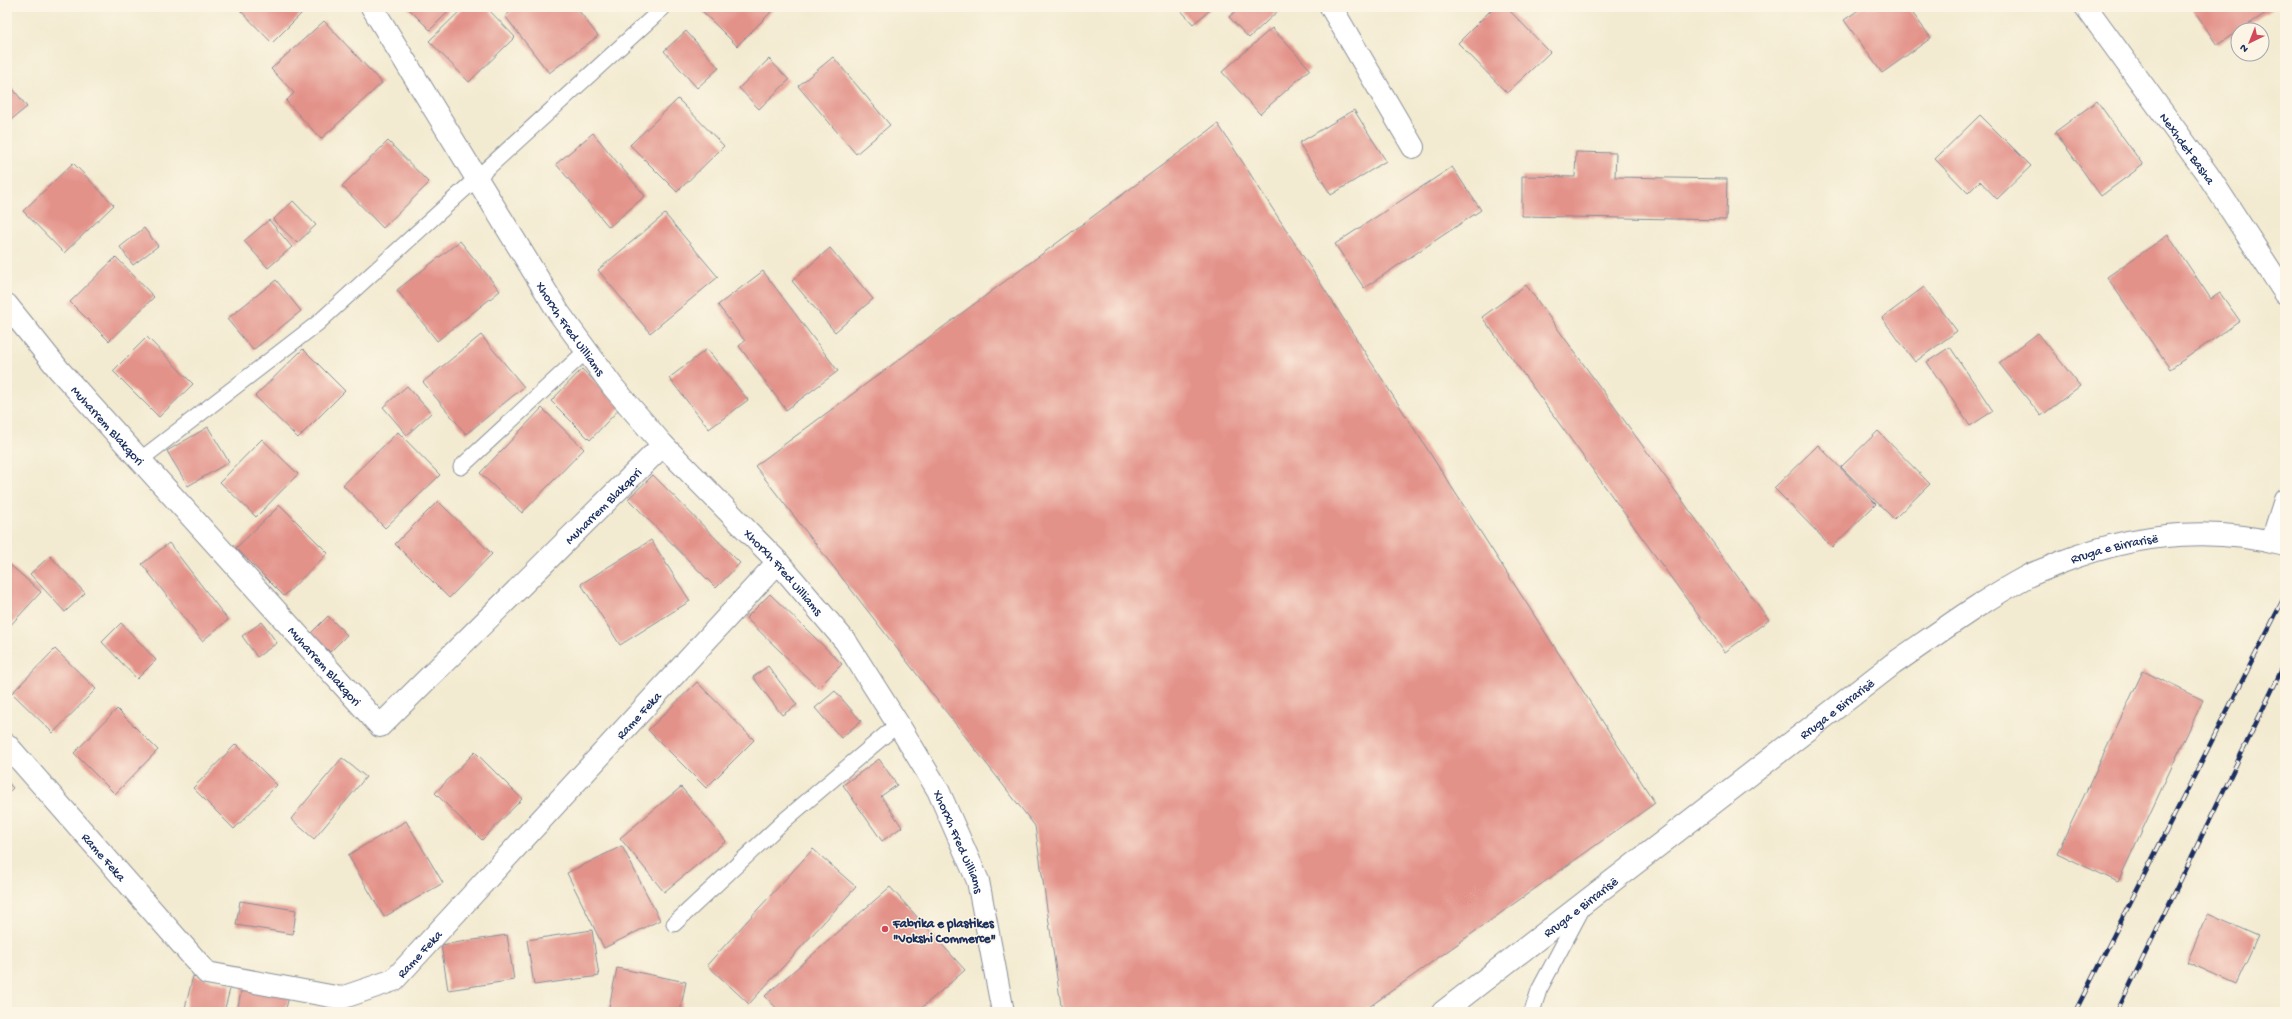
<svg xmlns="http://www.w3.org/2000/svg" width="2292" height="1019" font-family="'Gochi Hand',sans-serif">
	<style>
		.building { fill: #e39289 }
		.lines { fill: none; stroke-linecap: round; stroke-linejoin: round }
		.service-casing { stroke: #878d98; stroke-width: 17 }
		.minor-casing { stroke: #878d98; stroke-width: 24 }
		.tertiary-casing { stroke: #878d98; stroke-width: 24 }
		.service { stroke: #fff; stroke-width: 15 }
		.minor { stroke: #fff; stroke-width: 22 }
		.tertiary { stroke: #fff; stroke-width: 22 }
		.rail-casing { stroke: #1b2f5e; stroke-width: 4.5 }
		.rail { stroke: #fcf5e5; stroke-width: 3; stroke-dasharray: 9; stroke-linecap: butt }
		.poi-dot { fill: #d1495b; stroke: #fcf5e5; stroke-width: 1.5 }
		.labels { text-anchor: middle; stroke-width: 3; stroke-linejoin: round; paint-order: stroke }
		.street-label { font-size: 13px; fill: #1b2f5e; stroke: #fcf5e5 }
		.poi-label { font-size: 13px; font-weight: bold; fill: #1b2f5e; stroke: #fcf5e5; text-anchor: start }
	</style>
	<rect width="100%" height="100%" fill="#fcf5e5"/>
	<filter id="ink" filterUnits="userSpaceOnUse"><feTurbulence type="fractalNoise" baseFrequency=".025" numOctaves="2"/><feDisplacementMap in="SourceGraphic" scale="8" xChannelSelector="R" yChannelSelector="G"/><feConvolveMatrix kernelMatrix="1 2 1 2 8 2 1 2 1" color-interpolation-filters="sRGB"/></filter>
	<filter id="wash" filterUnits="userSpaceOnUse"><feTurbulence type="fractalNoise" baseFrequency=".012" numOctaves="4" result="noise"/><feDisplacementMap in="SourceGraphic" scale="16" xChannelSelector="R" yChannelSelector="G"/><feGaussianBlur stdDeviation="0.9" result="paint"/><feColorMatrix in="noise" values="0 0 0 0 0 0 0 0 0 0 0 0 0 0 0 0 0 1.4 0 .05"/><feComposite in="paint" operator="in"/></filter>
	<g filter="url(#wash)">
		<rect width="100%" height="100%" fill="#f3ebd1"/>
		<g id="blocks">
			<g class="building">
				<polygon points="237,7 308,7 272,43"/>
				<polygon points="407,7 453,7 430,30"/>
				<polygon points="464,7 486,7 515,37 469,82 429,41"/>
				<polygon points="517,7 576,7 598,36 549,73 505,16"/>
				<polygon points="698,7 776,7 737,46"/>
				<polygon points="1178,7 1214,7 1193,24"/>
				<polygon points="1240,7 1278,7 1280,9 1249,38 1229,17"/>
				<polygon points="1494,7 1506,7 1550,52 1507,93 1458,43"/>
				<polygon points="1863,7 1908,7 1931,38 1882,73 1844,20"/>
				<polygon points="2192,7 2275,7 2217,45"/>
				<polygon points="324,21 382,83 321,139 286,101 294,93 271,69"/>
				<polygon points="1272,28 1310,69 1260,114 1222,72"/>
				<polygon points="686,31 719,68 697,88 664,51"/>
				<polygon points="833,57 890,125 856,154 798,86"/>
				<polygon points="769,59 789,80 759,109 739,88"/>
				<polygon points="7,81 27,107 7,123"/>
				<polygon points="678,99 724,146 677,192 630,145"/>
				<polygon points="2097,101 2143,165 2101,196 2055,132"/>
				<polygon points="1354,110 1386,161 1331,195 1299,143"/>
				<polygon points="1980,115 2031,166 1997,199 1980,181 1968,193 1935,159"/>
				<polygon points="1218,124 1655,803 1362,1012 1062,1012 1035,826 755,466"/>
				<polygon points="593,133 645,196 609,227 556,164"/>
				<polygon points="388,141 429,183 383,228 342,186"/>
				<polygon points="1576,152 1616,153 1615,177 1727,179 1726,220 1522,216 1522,176 1575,177"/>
				<polygon points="73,163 114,205 64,253 23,211"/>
				<polygon points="1452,167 1481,210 1364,288 1335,244"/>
				<polygon points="293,201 316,225 297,243 273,220"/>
				<polygon points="665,214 718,277 650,333 598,270"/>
				<polygon points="269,220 292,247 268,268 244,241"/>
				<polygon points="144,228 158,246 133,265 120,247"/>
				<polygon points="2168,235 2211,299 2220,293 2240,321 2170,369 2107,277"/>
				<polygon points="460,241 500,291 437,341 397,290"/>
				<polygon points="830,248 873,299 835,332 792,281"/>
				<polygon points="116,257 154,297 109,341 70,302"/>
				<polygon points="763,271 838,371 786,410 739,346 745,341 718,305"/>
				<polygon points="276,280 301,311 253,350 227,319"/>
				<polygon points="1526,285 1769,620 1725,652 1482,317"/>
				<polygon points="1924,287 1957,331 1915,362 1882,318"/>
				<polygon points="2038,333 2080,386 2041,416 1999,363"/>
				<polygon points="481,335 524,387 466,434 423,382"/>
				<polygon points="147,337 193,384 159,417 113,371"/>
				<polygon points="1950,347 1993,411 1970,426 1927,362"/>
				<polygon points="303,349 345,391 298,438 255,396"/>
				<polygon points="707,349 748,400 709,429 669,378"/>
				<polygon points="582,369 621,407 590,440 551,401"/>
				<polygon points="407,386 431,413 407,435 383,407"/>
				<polygon points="542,408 584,449 522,513 480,473"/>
				<polygon points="208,427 229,462 188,486 167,451"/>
				<polygon points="1878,431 1930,484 1894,519 1841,467"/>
				<polygon points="398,432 440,475 385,528 343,485"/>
				<polygon points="262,439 298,474 256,517 220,482"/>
				<polygon points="1818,445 1876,504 1832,547 1774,488"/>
				<polygon points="653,475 740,563 716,588 628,499"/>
				<polygon points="438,501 492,554 449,598 395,544"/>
				<polygon points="280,505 328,553 284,596 236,548"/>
				<polygon points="651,540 690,601 620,645 581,584"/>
				<polygon points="169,543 228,620 202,641 142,564"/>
				<polygon points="50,556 85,593 65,612 30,574"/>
				<polygon points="7,562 41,592 7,629"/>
				<polygon points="770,594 842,664 818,688 746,618"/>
				<polygon points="328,616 347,635 330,652 311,633"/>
				<polygon points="262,622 277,643 257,657 242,636"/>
				<polygon points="121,623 156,660 137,679 102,642"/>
				<polygon points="55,649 96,689 53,733 12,693"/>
				<polygon points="768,666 797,705 782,715 753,677"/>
				<polygon points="2143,671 2203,700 2118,882 2057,853"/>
				<polygon points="697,682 754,740 706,788 648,730"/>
				<polygon points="835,691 861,721 841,738 815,708"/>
				<polygon points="117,709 158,750 115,794 74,753"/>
				<polygon points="236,744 277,785 234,829 193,788"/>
				<polygon points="475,752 522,799 482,840 435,793"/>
				<polygon points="342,758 366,777 314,839 291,819"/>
				<polygon points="879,759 897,785 881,796 902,827 882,841 843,785"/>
				<polygon points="7,781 13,788 7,794"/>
				<polygon points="681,787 726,841 664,892 620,838"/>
				<polygon points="406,821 443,883 384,917 348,855"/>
				<polygon points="622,846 660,920 604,948 567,873"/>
				<polygon points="813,849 856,887 749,1004 707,965"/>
				<polygon points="890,887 965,970 917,1012 780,1012 765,996"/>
				<polygon points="240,901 296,910 293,934 236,925"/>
				<polygon points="2208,914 2258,936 2236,984 2187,962"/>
				<polygon points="592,930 599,976 534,985 527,940"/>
				<polygon points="507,935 514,980 448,990 441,945"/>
				<polygon points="617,968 686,982 680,1012 608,1012"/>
				<polygon points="193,976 231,985 224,1012 184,1012"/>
				<polygon points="242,987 289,997 285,1012 237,1011"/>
				<polygon points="419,1009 444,1011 444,1012 419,1012"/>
			</g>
		</g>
	</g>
	<g filter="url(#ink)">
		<use href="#blocks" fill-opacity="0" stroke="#878d98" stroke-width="1"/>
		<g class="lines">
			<defs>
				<g id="service">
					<polyline points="140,460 318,323 664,7"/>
					<polyline points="461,467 586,351"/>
					<polyline points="674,924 786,819 898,724"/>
					<polyline points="1532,1012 1539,990 1582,909"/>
				</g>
				<g id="minor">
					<path id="s1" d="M372 7 559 313 613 387 663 445 778 562 846 642 898 724 938 790 978 881 1003 1012"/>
					<polyline points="1331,7 1413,147"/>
					<path id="s2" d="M2086 7 2208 175 2285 293"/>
					<path id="s3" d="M7 305 59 370 380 726 663 445"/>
					<polyline points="2272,541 2285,500"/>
					<path id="s4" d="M7 745 207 973 341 998 394 980 778 562"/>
				</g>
				<g id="tertiary">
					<path id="s5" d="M1443 1012 1893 664C1937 634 1981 601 2028 576 2038 571 2049 568 2059 563 2132 534 2208 525 2285 545"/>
				</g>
			</defs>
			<use href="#service" class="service-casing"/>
			<use href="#minor" class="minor-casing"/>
			<use href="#tertiary" class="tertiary-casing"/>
			<use href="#service" class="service"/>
			<use href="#minor" class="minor"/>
			<use href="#tertiary" class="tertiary"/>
			<defs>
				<g id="rail">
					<polyline points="2075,1012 2285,596"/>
					<polyline points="2117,1012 2285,663"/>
				</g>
			</defs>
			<use href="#rail" class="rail-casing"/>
			<use href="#rail" class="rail"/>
		</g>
	</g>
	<circle class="poi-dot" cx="885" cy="929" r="4"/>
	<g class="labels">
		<g class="street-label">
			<text dy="5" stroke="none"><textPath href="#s2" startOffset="174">Nexhdet Basha</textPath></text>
			<text dy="5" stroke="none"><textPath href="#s1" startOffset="378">Xhorxh Fred Uilliams</textPath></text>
			<text dy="5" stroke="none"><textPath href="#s3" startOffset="157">Muharrem Blakqori</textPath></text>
			<text dy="5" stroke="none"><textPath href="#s3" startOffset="876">Muharrem Blakqori</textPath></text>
			<text dy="5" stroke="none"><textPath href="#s5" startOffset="821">Rruga e Birrarisë</textPath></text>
			<text dy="5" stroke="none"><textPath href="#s1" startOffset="702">Xhorxh Fred Uilliams</textPath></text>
			<text dy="5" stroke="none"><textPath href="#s3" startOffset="481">Muharrem Blakqori</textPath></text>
			<text dy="5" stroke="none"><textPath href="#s5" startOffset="497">Rruga e Birrarisë</textPath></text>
			<text dy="5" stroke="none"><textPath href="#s4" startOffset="856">Rame Feka</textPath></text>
			<text dy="5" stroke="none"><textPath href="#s1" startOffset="1026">Xhorxh Fred Uilliams</textPath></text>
			<text dy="5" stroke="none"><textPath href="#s4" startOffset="148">Rame Feka</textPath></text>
			<text dy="5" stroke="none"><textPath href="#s5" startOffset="173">Rruga e Birrarisë</textPath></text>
			<text dy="5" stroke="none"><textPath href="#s4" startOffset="532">Rame Feka</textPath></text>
		</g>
		<g class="poi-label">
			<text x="893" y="927">Fabrika e plastikes<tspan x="893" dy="15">"Vokshi Commerce"</tspan></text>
		</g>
	</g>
	<rect width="2292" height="1019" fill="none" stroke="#fcf5e5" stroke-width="24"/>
	<g transform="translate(2250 42) rotate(223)"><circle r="19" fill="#fcf5e5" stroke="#a2a6af"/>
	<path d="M0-3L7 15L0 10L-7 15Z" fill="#d1495b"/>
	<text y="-6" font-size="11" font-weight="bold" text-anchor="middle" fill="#1b2f5e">N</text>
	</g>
</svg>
